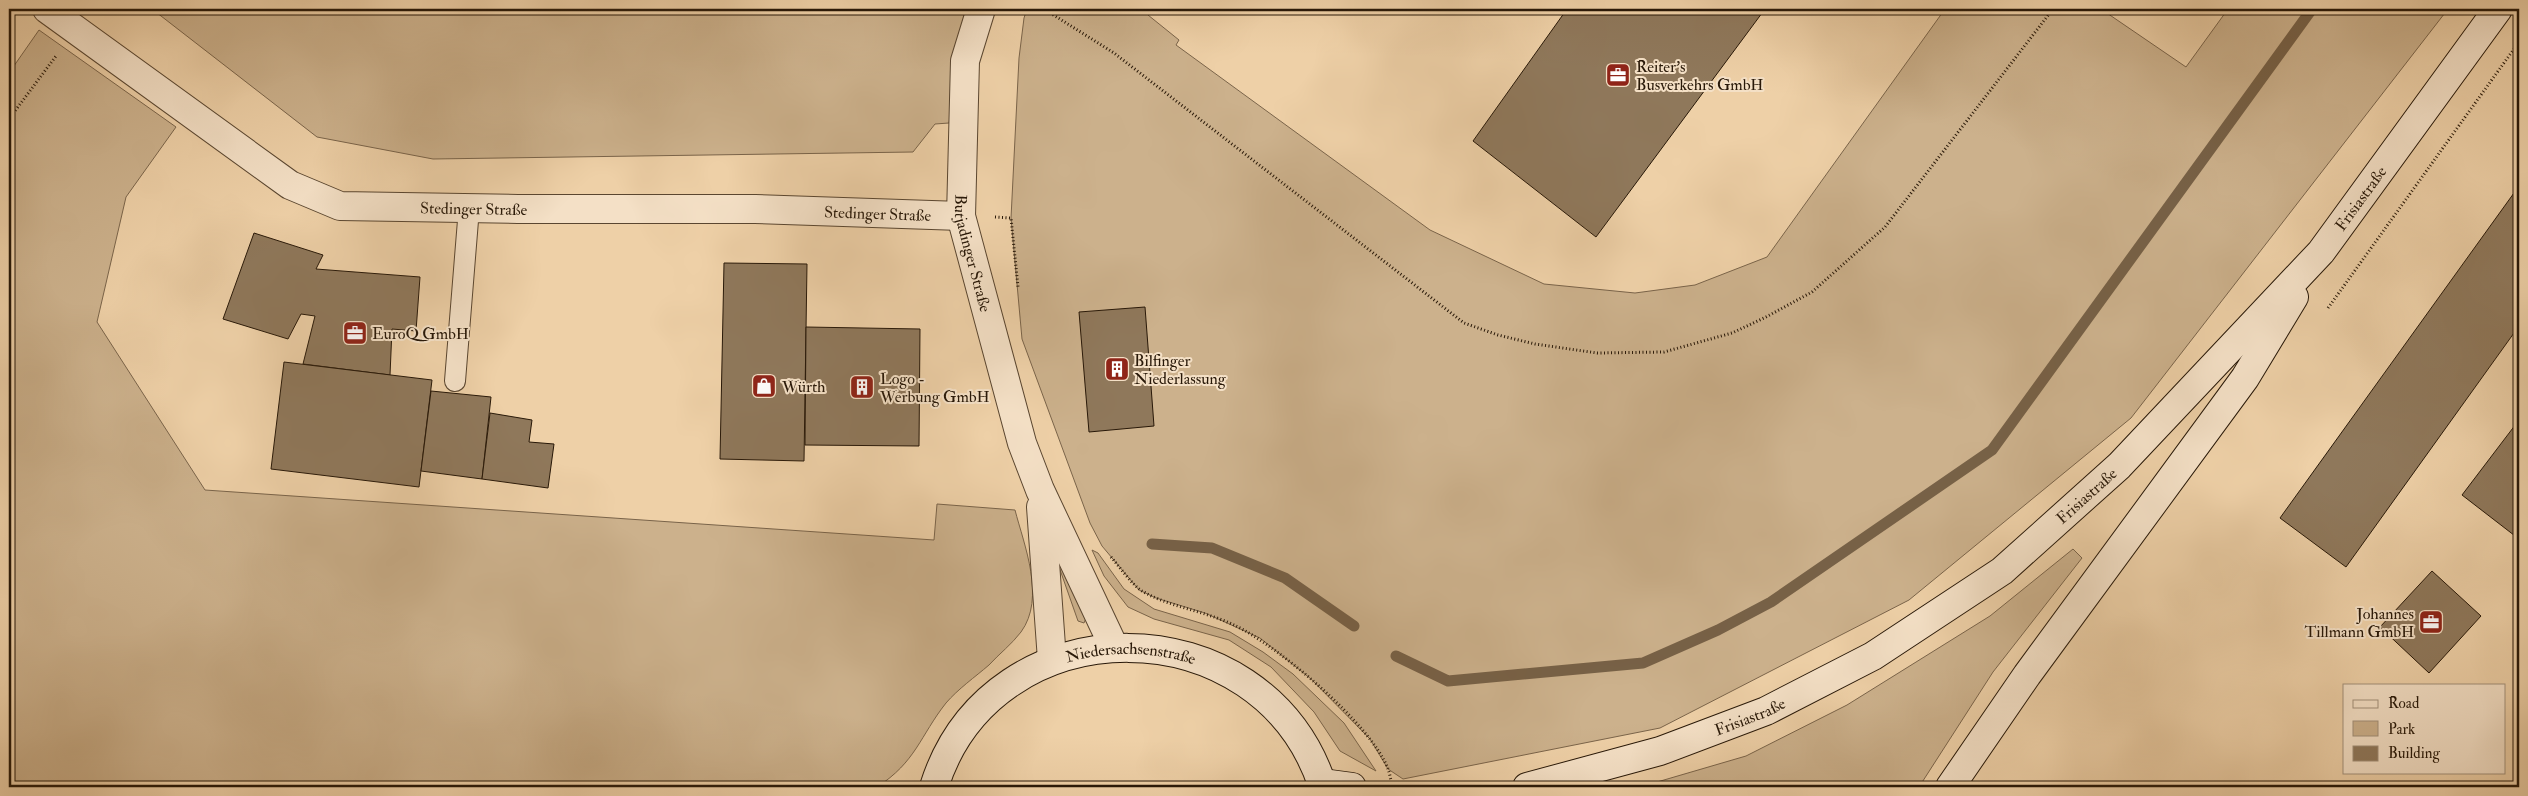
<svg xmlns="http://www.w3.org/2000/svg" width="2528" height="796" font-family="'IM FELL Double Pica',serif">
	<style>
		.green { fill: #ccb18c; stroke: #7a644a }
		.lines { fill: none; stroke-linecap: round; stroke-linejoin: round }
		.stream { stroke: #776147; stroke-width: 11 }
		.building { fill: #8f785b; stroke: #281808 }
		.lane-casing { stroke: #5a4630; stroke-width: 22 }
		.street-casing { stroke: #5a4630; stroke-width: 30 }
		.secondary-casing { stroke: #281808; stroke-width: 30 }
		.path { stroke: #281808; stroke-width: 3; stroke-dasharray: 1 2.5; stroke-linecap: butt }
		.lane { stroke: #f4e0c6; stroke-width: 20 }
		.street { stroke: #f4e0c6; stroke-width: 28 }
		.secondary { stroke: #f4e0c6; stroke-width: 28 }
		.labels { text-anchor: middle; stroke-width: 4; stroke-linejoin: round; paint-order: stroke }
		.poi-label { font-size: 16px; fill: #281808; stroke: #f4e0c6; text-anchor: start }
		.street-label { font-size: 16px; fill: #281808; stroke: #f4e0c6 }
	</style>
	<rect width="100%" height="100%" fill="#eed0a7"/>
	<filter id="stains"><feTurbulence type="fractalNoise" baseFrequency=".004" numOctaves="4"/><feColorMatrix values="0 0 0 0 .2 0 0 0 0 .09 0 0 0 0 .02 0 0 0 .5 -.17"/></filter>
	<radialGradient id="worn" r=".72"><stop offset=".6" stop-color="#630" stop-opacity="0"/><stop offset="1" stop-color="#630" stop-opacity=".3"/></radialGradient>
	<g class="green">
		<polygon points="152,9 970,9 949,123 935,124 913,152 433,159 317,137"/>
		<polygon points="1027,9 1151,9 1148,15 1179,40 1176,45 1430,230 1544,284 1635,293 1695,285 1767,257 1945,9 2101,9 2186,67 2228,9 2448,9 2131,418 1909,600 1660,728 1403,779 1388,769 1370,739 1311,679 1260,638 1205,613 1156,598 1139,590 1102,546 1090,523 1022,339 1011,218 1019,58 1024,18"/>
		<path d="M39 30 176 127 126 197 97 322 205 490 934 540 937 504 1015 510C1024 545 1046 598 1021 632 1012 644 999 654 989 665 975 677 958 689 946 703 920 736 916 762 877 787H9V73Z"/>
		<polygon points="2073,549 2082,558 1993,672 1919,787 1640,787 1746,756 1847,705 1990,616"/>
		<polygon points="1092,550 1098,553 1124,589 1154,609 1230,632 1263,652 1293,674 1344,723 1376,771 1340,751 1314,712 1271,667 1229,640 1154,619 1128,607 1104,576"/>
		<polygon points="1059,560 1086,618 1084,623 1078,621 1058,564"/>
	</g>
	<g class="lines">
		<g class="stream">
			<polyline points="1152,544 1212,548 1285,578 1354,626"/>
			<polyline points="1396,656 1448,681 1643,663 1718,630 1771,602 1992,450 2312,9"/>
		</g>
	</g>
	<g class="building">
		<polygon points="1567,9 1765,9 1596,237 1473,141"/>
		<polygon points="2519,186 2519,326 2346,567 2280,518"/>
		<polygon points="254,233 323,255 316,269 420,277 416,331 392,329 390,375 303,364 315,316 301,314 288,339 223,319"/>
		<polygon points="724,263 807,264 804,461 720,459"/>
		<polygon points="1145,307 1154,426 1089,432 1079,312"/>
		<polygon points="806,327 920,329 919,446 805,445"/>
		<polygon points="284,362 432,380 419,487 271,469"/>
		<polygon points="431,391 491,397 482,479 421,471"/>
		<polygon points="490,413 532,420 529,442 554,444 548,488 482,479"/>
		<polygon points="2519,420 2519,539 2462,495"/>
		<polygon points="2432,571 2481,616 2429,673 2380,627"/>
	</g>
	<g class="lines">
		<defs>
			<polyline id="lane" points="455,381 469,208"/>
			<g id="street">
				<path id="s1" d="M47 9 290 185 340 206 518 209H755L961 216"/>
				<path id="s2" d="M981 9 965 61 961 216 1022 443 1040 490 1114 647"/>
				<polyline points="1041,507 1052,660"/>
			</g>
			<g id="secondary">
				<polyline points="1322,783 1352,787"/>
				<path id="s3" d="M934 787C992 601 1263 602 1323 787"/>
				<path id="s4" d="M1527 787 1660 751 1766 711 1873 656 2002 571 2119 466 2321 252 2498 9"/>
				<polyline points="1950,787 2027,675 2245,378 2294,297"/>
			</g>
		</defs>
		<use href="#lane" class="lane-casing"/>
		<use href="#street" class="street-casing"/>
		<use href="#secondary" class="secondary-casing"/>
		<g class="path">
			<polyline points="1044,9 1114,53 1464,323 1498,335 1535,344 1597,353 1664,352 1732,333 1766,317 1812,292 1885,227 2053,9"/>
			<polyline points="9,119 56,56"/>
			<polyline points="995,217 1011,218 1018,287"/>
			<polyline points="2328,308 2519,42"/>
			<path d="M1111 557C1119 566 1132 585 1142 591 1169 607 1205 611 1234 625 1277 645 1371 724 1388 769 1390 774 1391 781 1392 787"/>
		</g>
		<use href="#lane" class="lane"/>
		<use href="#street" class="street"/>
		<use href="#secondary" class="secondary"/>
	</g>
	<defs>
		<symbol id="office-square" viewBox="-11 -11 22 22"><rect x="-9" y="-9" width="18" height="18" rx="4" fill="#8f2418" stroke="#f4e0c6"/><path d="M-6-3h4V-5.5h4V-3h4V5H-6ZM-1-4.5V-3h2v-1.5ZM-6 0V1H6V0Z" fill="#fff"/></symbol>
		<symbol id="building-square" viewBox="-11 -11 22 22"><rect x="-9" y="-9" width="18" height="18" rx="4" fill="#8f2418" stroke="#f4e0c6"/><path d="M-4-6H4V6H1V3H-1V6H-4ZM-2.5-4.3h1.7v1.8h-1.7ZM.8-4.3h1.7v1.8H.8ZM-2.5-1h1.7V.8h-1.7ZM.8-1h1.7V.8H.8Z" fill="#fff"/></symbol>
		<symbol id="shop-square" viewBox="-11 -11 22 22"><rect x="-9" y="-9" width="18" height="18" rx="4" fill="#8f2418" stroke="#f4e0c6"/><path d="M-5-2.5h2.3a2.7 3.5 0 0 1 5.4 0H5L5.5 6h-11ZM-1.5-2.5h3a1.5 2.3 0 0 0-3 0Z" fill="#fff"/></symbol>
	</defs>
	<g fill-rule="evenodd">
		<use href="#office-square" x="1604" y="61" width="28" height="28"/>
		<use href="#office-square" x="341" y="319" width="28" height="28"/>
		<use href="#building-square" x="1103" y="355" width="28" height="28"/>
		<use href="#shop-square" x="750" y="372" width="28" height="28"/>
		<use href="#building-square" x="848" y="373" width="28" height="28"/>
		<use href="#office-square" x="2417" y="608" width="28" height="28"/>
	</g>
	<g class="labels">
		<g class="poi-label">
			<text x="1636" y="72">Reiter's<tspan x="1636" dy="18">Busverkehrs GmbH</tspan></text>
			<text x="372" y="339">EuroQ GmbH</text>
			<text x="1134" y="366">Bilfinger<tspan x="1134" dy="18">Niederlassung</tspan></text>
			<text x="880" y="384">Logo -<tspan x="880" dy="18">Werbung GmbH</tspan></text>
			<text x="782" y="392">Würth</text>
			<text x="2414" y="619" text-anchor="end">Johannes<tspan x="2414" dy="18">Tillmann GmbH</tspan></text>
		</g>
		<g class="street-label">
			<text dy="6" stroke="none"><textPath href="#s4" startOffset="1044">Frisiastraße</textPath></text>
			<text dy="6" stroke="none"><textPath href="#s1" startOffset="488">Stedinger Straße</textPath></text>
			<text dy="6" stroke="none"><textPath href="#s1" startOffset="892">Stedinger Straße</textPath></text>
			<text dy="6" stroke="none"><textPath href="#s2" startOffset="248">Butjadinger Straße</textPath></text>
			<text dy="6" stroke="none"><textPath href="#s4" startOffset="639">Frisiastraße</textPath></text>
			<text dy="6" stroke="none"><textPath href="#s3" startOffset="259">Niedersachsenstraße</textPath></text>
			<text dy="6" stroke="none"><textPath href="#s4" startOffset="234">Frisiastraße</textPath></text>
		</g>
	</g>
	<rect width="2528" height="796" fill="none" stroke="#eed0a7" stroke-width="30"/>
	<rect x="10" y="10" width="2508" height="776" fill="none" stroke="#281808" stroke-width="2.5"/>
	<rect x="15" y="15" width="2498" height="766" fill="none" stroke="#281808"/>
	<rect x="2343" y="684" width="162" height="90" fill="#f4e0c6" stroke="#a2907a"/>
	<rect x="2353" y="700" width="25" height="8" fill="#f4e0c6" stroke="#a2907a"/>
	<text x="2388" y="708" font-size="15" fill="#281808">Road</text>
	<rect x="2353" y="721" width="25" height="15" fill="#ccb18c" stroke="#a2907a"/>
	<text x="2388" y="734" font-size="15" fill="#281808">Park</text>
	<rect x="2353" y="746" width="25" height="15" fill="#8f785b" stroke="#a2907a"/>
	<text x="2388" y="758" font-size="15" fill="#281808">Building</text>
	<rect width="100%" height="100%" filter="url(#stains)"/>
	<rect width="100%" height="100%" fill="url(#worn)"/>
</svg>
